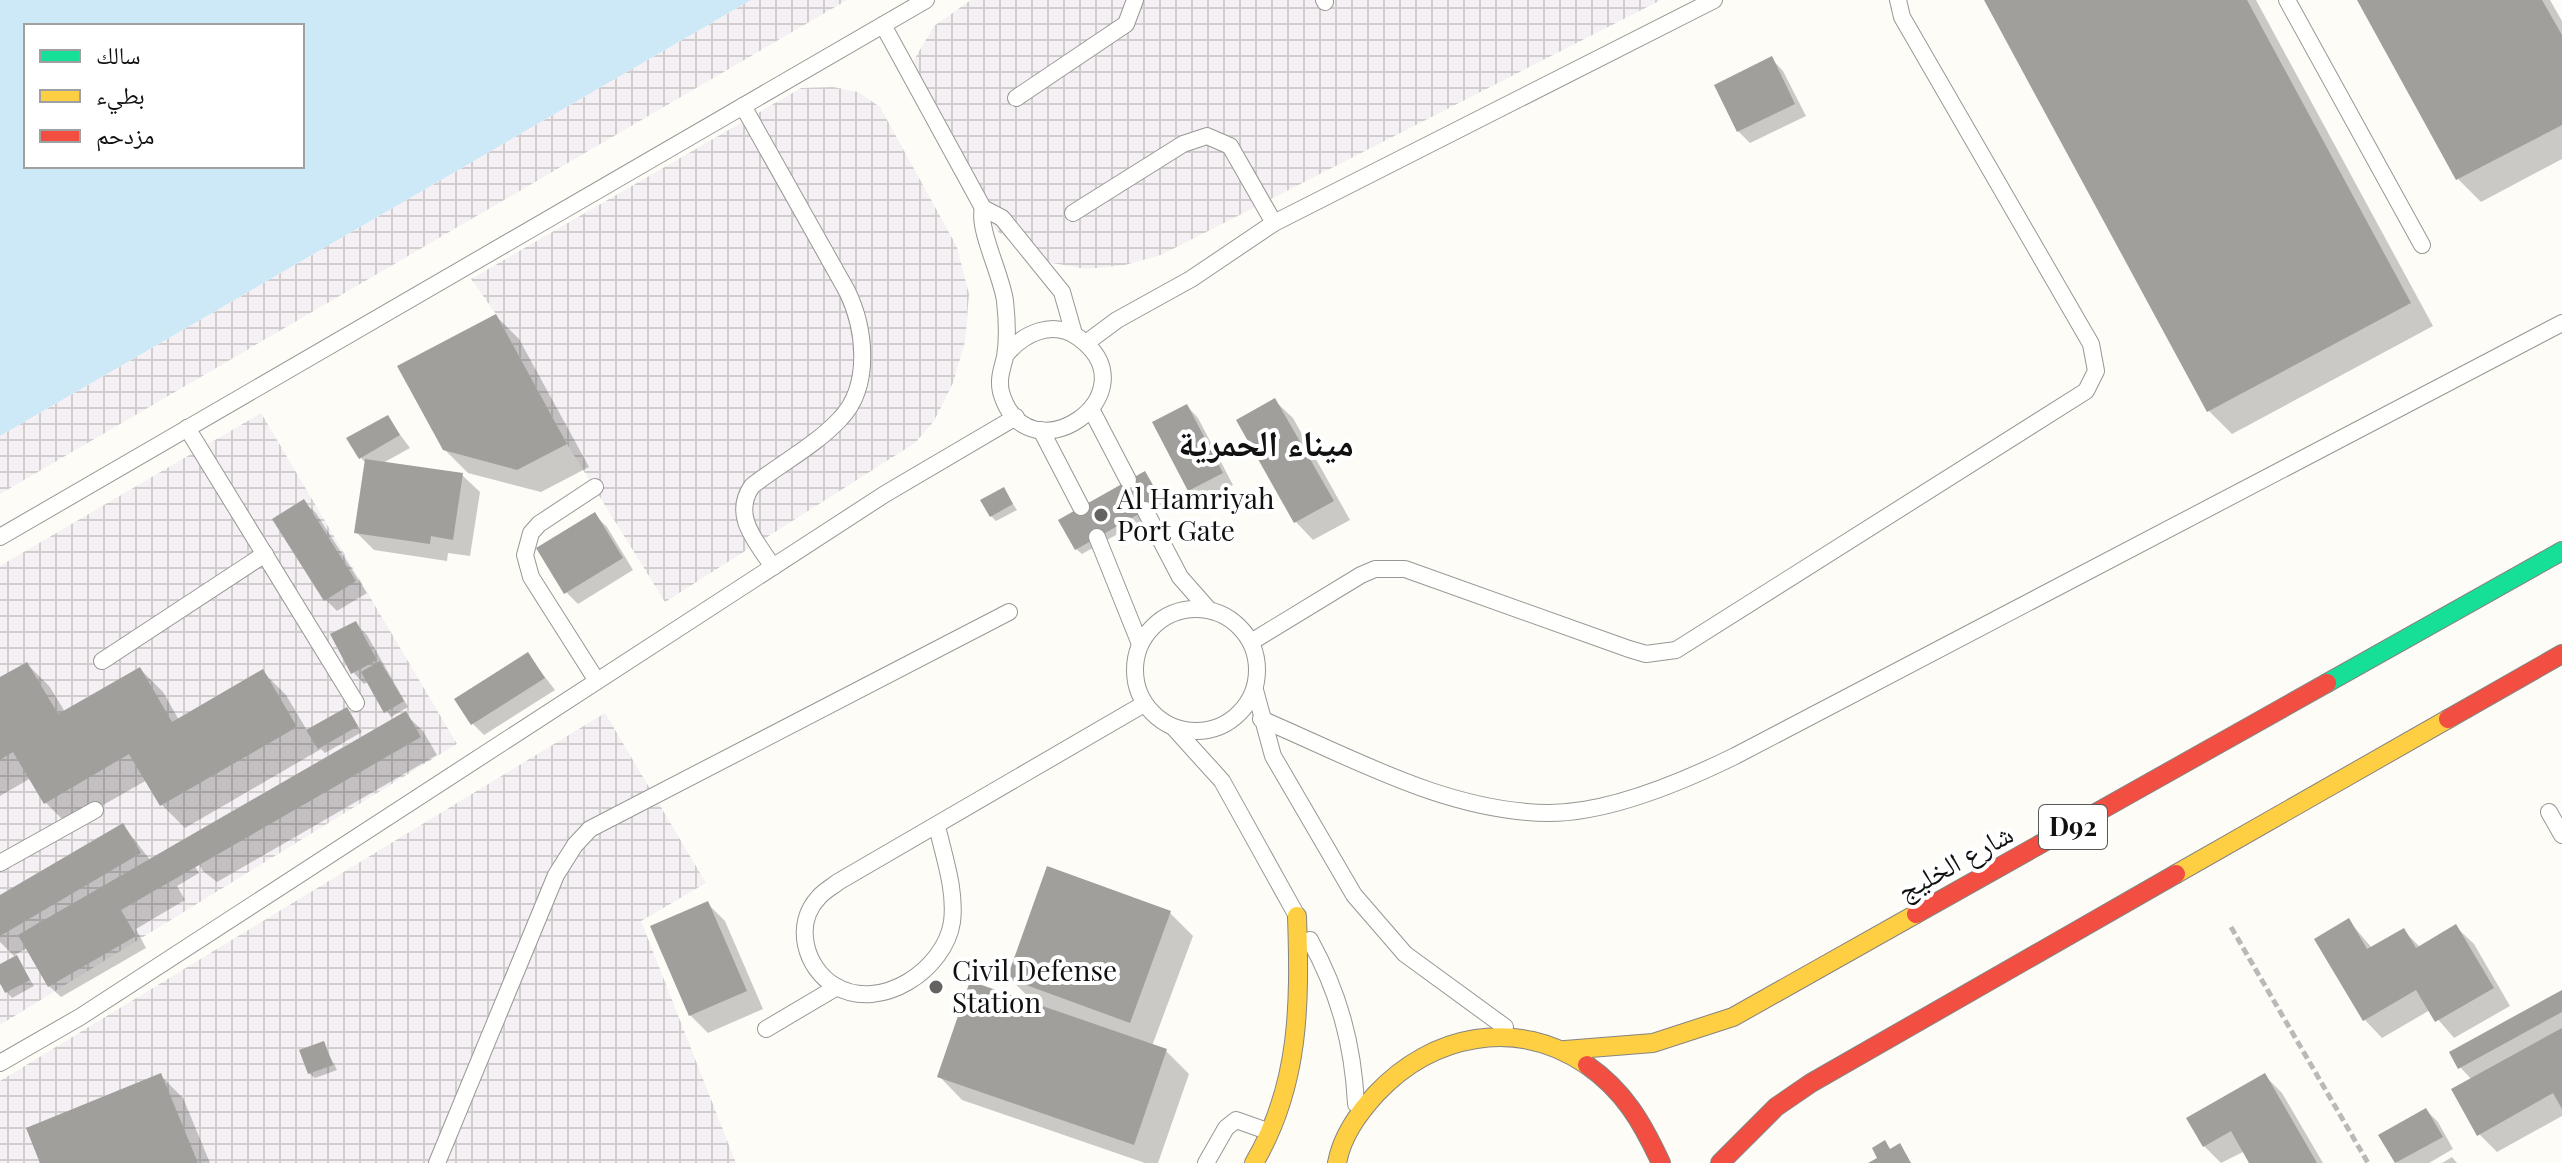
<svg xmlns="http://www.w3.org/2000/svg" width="2562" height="1163" font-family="'Playfair Display','Noto Naskh Arabic',serif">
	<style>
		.industrial { fill: url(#industrial-grid) }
		.water { fill: #cde8f7; fill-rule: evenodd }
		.shadow { fill: #0003 }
		.building { fill: #a19f9c }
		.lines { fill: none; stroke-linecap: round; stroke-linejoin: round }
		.lane-casing { stroke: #979795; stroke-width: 18 }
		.fast-casing { stroke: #858482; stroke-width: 20 }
		.slow-casing { stroke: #858482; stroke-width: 20 }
		.jam-casing { stroke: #858482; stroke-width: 20 }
		.path { stroke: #b9b9b8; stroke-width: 5; stroke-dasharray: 8 4; stroke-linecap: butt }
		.lane { stroke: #fffffe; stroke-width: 16 }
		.fast { stroke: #16e098; stroke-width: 18 }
		.slow { stroke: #ffcf43; stroke-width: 18 }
		.jam { stroke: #f24e42; stroke-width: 18 }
		.poi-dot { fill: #646362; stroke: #fff; stroke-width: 3 }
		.labels { text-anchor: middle; stroke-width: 8; stroke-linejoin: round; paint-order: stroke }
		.shield { fill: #fff; stroke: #585858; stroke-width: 2 }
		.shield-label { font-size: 26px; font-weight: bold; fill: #111 }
		.poi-label { font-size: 28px; fill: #111; stroke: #fff; text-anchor: start }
		.street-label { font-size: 28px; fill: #111; stroke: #fff }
		.district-label { font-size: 36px; font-weight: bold; fill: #111; stroke: #fff }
	</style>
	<defs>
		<pattern id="industrial-grid" width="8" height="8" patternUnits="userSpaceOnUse" patternTransform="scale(2)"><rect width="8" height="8" fill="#f5f0f3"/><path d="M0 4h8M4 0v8" fill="none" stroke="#d1cdcf"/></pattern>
	</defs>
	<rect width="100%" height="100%" fill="#fdfcf7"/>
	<g class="industrial">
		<polygon points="751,0 847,0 0,494 0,436"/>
		<polygon points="971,0 1661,0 1161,255 1125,265 1086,269 1052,263 1021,250 996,230 916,91 914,60 934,26"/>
		<polygon points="833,87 858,92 880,107 957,247 969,294 965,342 953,383 934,421 915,443 665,602 567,444 496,314 471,279 801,88"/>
		<polygon points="261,413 457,744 0,1025 0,566"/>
		<polygon points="605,713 706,883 641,921 736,1163 0,1163 0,1081"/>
	</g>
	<path class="water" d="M0 0H751L0 436ZM26 26H302V166H26Z"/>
	<g class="shadow">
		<polygon points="1986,0 2256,0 2433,326 2232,434 2209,411"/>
		<polygon points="2359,0 2550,0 2562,21 2562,159 2481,202 2458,179"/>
		<polygon points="1772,59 1783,71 1806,116 1750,143 1738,131"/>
		<polygon points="496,316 519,339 589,467 541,492 468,473 444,449"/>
		<polygon points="1275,401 1293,418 1350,520 1313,540 1296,522"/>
		<polygon points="1187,406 1198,418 1233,485 1201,501 1189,490"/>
		<polygon points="387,417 410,448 383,463 462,475 480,492 470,556 448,553 447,561 374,550 356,532 366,463 361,458"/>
		<polygon points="1145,473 1166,507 1082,554 1076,549"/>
		<polygon points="1003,489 1017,510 996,521 991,516"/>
		<polygon points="304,502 316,513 367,593 337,611 326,600"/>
		<polygon points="595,515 607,527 633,570 578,604 566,592"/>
		<polygon points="355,623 367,635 408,707 391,717 368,682 364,684 353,672"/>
		<polygon points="528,655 555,690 484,735 473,724"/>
		<polygon points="27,664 50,687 65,712 140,669 163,692 179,720 263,672 286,695 308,732 347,710 362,732 325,753 321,749 185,828 162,805 147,780 68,825 45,802 31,778 0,796 0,680"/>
		<polygon points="405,714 423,731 437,755 217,882 203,871 188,846 183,846 199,873 177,886 185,900 136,929 146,948 61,997 49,986 27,948 15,955 34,986 12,998 7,992 0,978 0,966 16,958 0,942 0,898 123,825 151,861"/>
		<polygon points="707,903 725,921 763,1009 708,1033 690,1015"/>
		<polygon points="1170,913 1193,936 1152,1046 1166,1051 1189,1074 1158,1163 1145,1163 962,1100 939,1076 1038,1006 1009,978"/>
		<polygon points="2349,921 2372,948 2403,930 2421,948 2456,927 2474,944 2510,1006 2454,1038 2430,1010 2382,1038 2365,1020 2317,939"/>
		<polygon points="2562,993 2562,1116 2497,1152 2479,1134 2472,1080 2460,1067"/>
		<polygon points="323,1043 337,1070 315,1078 309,1073"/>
		<polygon points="160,1075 183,1098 210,1163 42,1163"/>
		<polygon points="2264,1075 2282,1093 2323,1163 2252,1163 2245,1151 2221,1163 2204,1146"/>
		<polygon points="2426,1110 2438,1122 2453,1149 2429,1163 2397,1163 2381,1135"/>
		<polygon points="2452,1157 2457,1163 2442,1163"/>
	</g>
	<g class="building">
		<polygon points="1984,0 2247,0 2411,303 2207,412"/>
		<polygon points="2357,0 2542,0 2562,35 2562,125 2456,180"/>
		<polygon points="1772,56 1795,104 1737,132 1714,85"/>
		<polygon points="496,314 567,444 517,470 443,450 397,366"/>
		<polygon points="1275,398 1334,501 1294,523 1236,420"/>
		<polygon points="1187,404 1223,473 1188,491 1152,422"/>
		<polygon points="388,415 400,435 359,459 346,438"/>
		<polygon points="365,459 463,473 453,540 431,536 430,544 354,533"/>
		<polygon points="1145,471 1162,501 1075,550 1058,520"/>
		<polygon points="1004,487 1013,504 990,517 980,500"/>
		<polygon points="304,499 356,581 324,601 272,519"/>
		<polygon points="595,512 623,558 564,594 536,548"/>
		<polygon points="356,621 377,660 351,674 330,634"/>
		<polygon points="528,652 545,678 471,725 454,699"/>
		<polygon points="380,661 404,701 384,713 361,672"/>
		<polygon points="27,662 58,714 140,667 172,722 263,669 297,727 160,806 129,754 44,804 13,752 0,760 0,677"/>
		<polygon points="347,707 358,726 318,749 306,730"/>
		<polygon points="406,711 421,737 121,910 136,936 48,987 18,935"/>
		<polygon points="123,823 141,853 0,936 0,895"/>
		<polygon points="1047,866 1171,911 1130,1023 1007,978"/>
		<polygon points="708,901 747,991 689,1016 650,926"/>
		<polygon points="2349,918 2367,949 2404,928 2416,948 2456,924 2494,988 2435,1022 2416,990 2363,1021 2314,939"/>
		<polygon points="17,955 30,980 5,993 0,983 0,964"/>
		<polygon points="970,981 1167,1049 1134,1145 937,1077"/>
		<polygon points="2562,990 2562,1012 2458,1069 2449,1052"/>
		<polygon points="2562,1028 2562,1109 2553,1093 2477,1136 2451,1089"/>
		<polygon points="324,1041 333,1065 308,1074 299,1050"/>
		<polygon points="161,1073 198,1163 40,1163 26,1128"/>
		<polygon points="2265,1073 2317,1163 2249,1163 2231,1131 2203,1147 2186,1118"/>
		<polygon points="2426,1108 2443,1137 2395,1163 2378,1135"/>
		<polygon points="1885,1140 1890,1149 1900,1143 1911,1163 1868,1163 1877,1158 1872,1148"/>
	</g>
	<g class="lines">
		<defs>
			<g id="lane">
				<polyline points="1324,0 1325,2"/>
				<polyline points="2287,0 2422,245"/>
				<polyline points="883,25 983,208 1002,218 1062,292 1074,334"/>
				<polyline points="1016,98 1126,24 1135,0"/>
				<path d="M743 106 847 291C865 328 872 386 840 419 816 445 780 464 752 486 731 516 757 542 773 567"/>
				<path d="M983 208C977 228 1002 276 1005 301 1007 319 1008 339 1005 357 1002 369 998 379 1001 392 1027 482 1155 394 1079 338 1053 319 1023 333 1005 356"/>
				<polyline points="1073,213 1183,144 1207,136 1230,146 1274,223"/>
				<polyline points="1086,343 1117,320 1191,279 1274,223 1714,0"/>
				<polyline points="1092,411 1128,480"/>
				<polyline points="187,428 356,703"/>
				<polyline points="1041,430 1081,507"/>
				<polyline points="595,487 539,524 531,533 525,555 531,577 597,681"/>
				<polyline points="1145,510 1180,577 1209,610"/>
				<polyline points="0,537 926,0"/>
				<polyline points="1097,537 1140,644"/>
				<circle cx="1196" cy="670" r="61"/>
				<polyline points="1251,642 1361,575 1375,569 1405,569 1629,649 1646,654 1676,650 2086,391 2096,371 2091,344 1902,17 1898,0"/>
				<polyline points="102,661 265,554"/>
				<polyline points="1255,690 1273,756 1354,895 1405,954 1505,1027"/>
				<path d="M1261 719C1353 758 1447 812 1549 813 1609 813 1682 782 1735 756L2562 323"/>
				<polyline points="1174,728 1222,781 1297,916"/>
				<polyline points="2549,812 2562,835"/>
				<path d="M937 826C944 857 956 890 952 922 945 969 881 1013 835 986 805 968 793 924 819 897 824 891 832 887 838 882L1144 704"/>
				<polyline points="0,863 95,810"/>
				<path d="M1310 940C1339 993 1353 1044 1356 1104"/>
				<polyline points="766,1029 837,987"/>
				<polyline points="0,1063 80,1017 885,494 1016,417"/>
				<polyline points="437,1163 556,875 575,845 590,829 1009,612"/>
				<polyline points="1206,1163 1226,1128 1236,1120 1270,1132"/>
			</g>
			<polyline id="fast" points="2327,683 2562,551"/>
			<g id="slow">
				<polyline points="2176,874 2448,719"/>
				<polyline points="1565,1050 1653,1043 1733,1017 1916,914"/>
				<path d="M1254 1163C1300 1085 1300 1004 1297 916"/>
				<path d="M1337 1163C1342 1136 1358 1114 1376 1094 1432 1034 1516 1017 1587 1065"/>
			</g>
			<g id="jam">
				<polyline points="2448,719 2562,654"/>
				<polyline points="1916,914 2327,683"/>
				<path d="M1587 1065C1624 1091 1642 1122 1661 1163"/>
				<polyline points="1720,1163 1776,1107 1811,1083 2176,874"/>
			</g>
		</defs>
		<use href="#lane" class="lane-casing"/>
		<use href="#fast" class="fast-casing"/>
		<use href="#slow" class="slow-casing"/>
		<use href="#jam" class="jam-casing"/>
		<polyline class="path" points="2231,927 2368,1163"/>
		<use href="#lane" class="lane"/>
		<use href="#fast" class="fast"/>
		<use href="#slow" class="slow"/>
		<use href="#jam" class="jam"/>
	</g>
	<g class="poi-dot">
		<circle cx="1101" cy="515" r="8"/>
		<circle cx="936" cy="987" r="8"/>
	</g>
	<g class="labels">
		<rect class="shield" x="2039" y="805" width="68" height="44" rx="6"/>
		<g class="shield-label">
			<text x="2073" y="836">D92</text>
		</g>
		<g class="poi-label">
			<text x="1117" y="509">Al Hamriyah<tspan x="1117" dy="32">Port Gate</tspan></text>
			<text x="952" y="981">Civil Defense<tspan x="952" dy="32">Station</tspan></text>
		</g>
		<g class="street-label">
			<text transform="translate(1955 862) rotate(-29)" y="10">شارع الخليج</text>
		</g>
		<g class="district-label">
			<text x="1266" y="456">ميناء الحمرية</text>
		</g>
	</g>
	<rect x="24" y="24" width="280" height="144" fill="#ffffff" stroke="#a0a0a0" stroke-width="2"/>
	<rect x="40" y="50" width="40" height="12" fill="#16e098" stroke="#a0a0a0" stroke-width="2"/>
	<text x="96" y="64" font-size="24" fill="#111111">سالك</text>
	<rect x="40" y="90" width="40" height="12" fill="#ffcf43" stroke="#a0a0a0" stroke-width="2"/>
	<text x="96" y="104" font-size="24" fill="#111111">بطيء</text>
	<rect x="40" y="130" width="40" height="12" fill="#f24e42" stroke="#a0a0a0" stroke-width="2"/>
	<text x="96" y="144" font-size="24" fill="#111111">مزدحم</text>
</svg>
